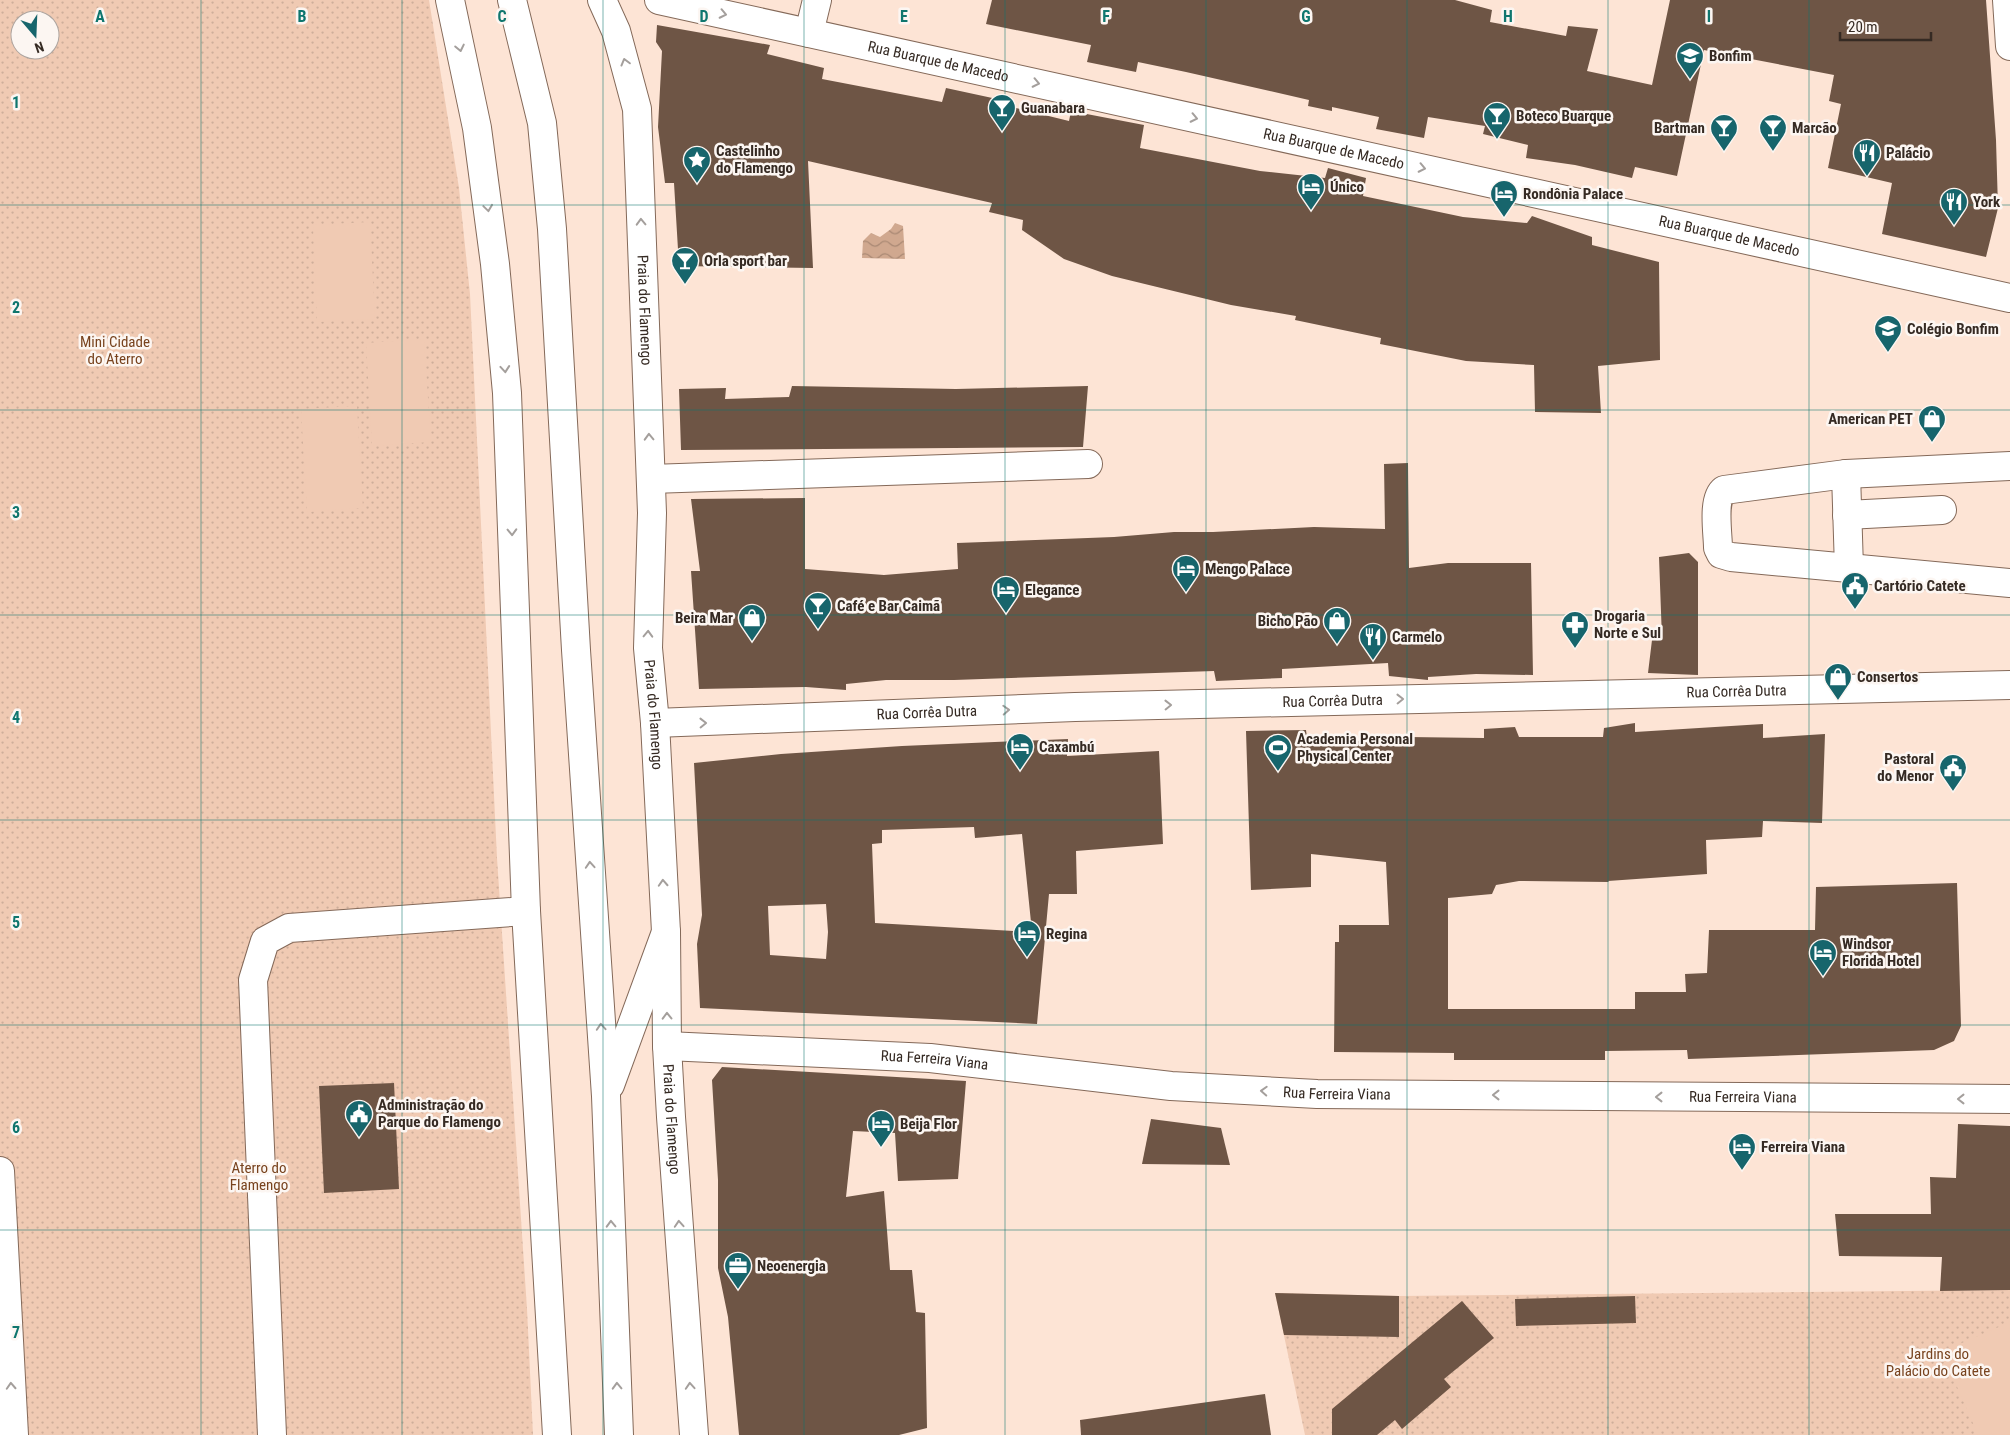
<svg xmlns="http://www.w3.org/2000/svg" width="2010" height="1435" font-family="'Roboto Condensed',sans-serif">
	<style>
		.grass { fill: url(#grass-dots); fill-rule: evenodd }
		.garden { fill: #f0cab3 }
		.water { fill: url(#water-waves) }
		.building { fill: #6e5545; fill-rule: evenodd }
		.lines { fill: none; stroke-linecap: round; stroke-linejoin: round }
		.minor-casing { stroke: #846959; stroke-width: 30 }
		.major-casing { stroke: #846959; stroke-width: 30 }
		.highway-casing { stroke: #846959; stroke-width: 30 }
		.minor { stroke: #fff; stroke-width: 28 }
		.major { stroke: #fff; stroke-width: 28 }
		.highway { stroke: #fff; stroke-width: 28 }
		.oneway { stroke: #a49f9c }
		.grid { fill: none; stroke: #0f766e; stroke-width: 1; stroke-opacity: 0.55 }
		.labels { text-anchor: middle; stroke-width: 5; stroke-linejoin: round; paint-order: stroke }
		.poi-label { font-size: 15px; font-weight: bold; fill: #352a23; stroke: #fcf6f2; text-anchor: start }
		.street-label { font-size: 15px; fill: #352a23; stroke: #fcf6f2 }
		.park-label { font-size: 15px; fill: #78431e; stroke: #fcf6f2 }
		.grid-label { font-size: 16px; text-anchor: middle; font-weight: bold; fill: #0f766e; stroke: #fcf6f2; stroke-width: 5; stroke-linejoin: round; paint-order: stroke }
	</style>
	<defs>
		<pattern id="grass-dots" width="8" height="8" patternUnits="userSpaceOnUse" patternTransform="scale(1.25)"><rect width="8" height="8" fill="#f0cab3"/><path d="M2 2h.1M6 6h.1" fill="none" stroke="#ceae9a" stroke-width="1.8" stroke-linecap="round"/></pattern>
		<pattern id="water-waves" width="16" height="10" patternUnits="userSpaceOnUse" patternTransform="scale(1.25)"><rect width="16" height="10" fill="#d0a88f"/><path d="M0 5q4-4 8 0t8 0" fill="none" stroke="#aa8974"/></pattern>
	</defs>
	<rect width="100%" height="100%" fill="#fde4d5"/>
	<g class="grass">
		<path d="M0 0H429L459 188 470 294 497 858 527 1309 533 1435H0ZM20 20H50V50H20Z"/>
		<polygon points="2010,1290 2010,1435 1305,1435 1275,1293 1399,1296"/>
	</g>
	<g class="garden">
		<polygon points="370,222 375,319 317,322 313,225"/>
		<polygon points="424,339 431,442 372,446 366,343"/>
		<polygon points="357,406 363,508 307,512 301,409"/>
		<polygon points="2008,1323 2010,1324 2010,1435 1978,1435 1945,1359 1948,1349"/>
	</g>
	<polygon class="water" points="895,223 903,226 905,259 862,258 863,241 871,233 880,237 891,229"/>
	<g class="building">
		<polygon points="992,0 1455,0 1492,10 1490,22 1566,36 1568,26 1598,29 1587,71 1652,85 1670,0 1986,0 1996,140 1998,208 1986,257 1882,234 1892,183 1828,168 1841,104 1829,101 1834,75 1704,50 1677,176 1635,167 1632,178 1575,165 1526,158 1528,145 1483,134 1485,126 1428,117 1424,138 1376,129 1379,117 1332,107 1332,111 1308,106 1309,100 1186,72 1138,62 1136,72 1087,62 1091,45 986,24"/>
		<polygon points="657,25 770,45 767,54 824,68 822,79 942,102 946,88 997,99 996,103 1069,121 1071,111 1144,125 1140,148 1260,171 1325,178 1328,168 1366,178 1363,196 1463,217 1527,223 1532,216 1592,237 1592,245 1659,262 1660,360 1598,366 1601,413 1535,412 1534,365 1466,361 1380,344 1381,338 1295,320 1296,316 1231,305 1112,276 1064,259 1022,230 1023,220 989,212 992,203 808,161 813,268 679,266 674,183 665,183 658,127 662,51 656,42"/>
		<polygon points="792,386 956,389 1088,386 1083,447 681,450 679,389 726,388 725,399 789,397"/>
		<polygon points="1408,463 1409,568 1448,563 1531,563 1533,675 1476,674 1428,677 1428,680 1389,676 1388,663 1282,669 1282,678 1216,681 1214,671 954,680 886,680 846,684 846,690 806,687 699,689 691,571 700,571 691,499 805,498 805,569 884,575 958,569 957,543 1114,537 1174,532 1213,532 1314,527 1385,529 1384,464"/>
		<polygon points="1689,553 1698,562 1698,675 1648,673 1652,640 1662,639 1659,557"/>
		<polygon points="1635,723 1635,732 1763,724 1763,738 1825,734 1822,823 1763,821 1762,837 1706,840 1707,874 1608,881 1609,882 1519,881 1496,885 1492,894 1448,898 1448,1009 1635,1009 1635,992 1686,992 1685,974 1707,973 1709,930 1815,930 1816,887 1957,883 1961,1026 1954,1041 1934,1050 1688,1059 1687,1050 1605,1051 1605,1060 1454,1060 1454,1053 1334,1052 1335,942 1339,942 1339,925 1389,925 1386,862 1311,854 1311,887 1251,890 1246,731 1306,730 1308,745 1408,737 1484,738 1484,729 1515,727 1519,737 1603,737 1604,728"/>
		<path d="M1068 739 1067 756 1159 751 1163 844 1076 851 1077 894H1049L1037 1024 700 1008 697 944 702 915 694 763 781 754 902 746ZM974 827 975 838 1022 834 1032 932 875 923 872 844 882 843V830ZM826 904 828 932 826 959 770 955 768 906Z"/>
		<polygon points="722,1067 966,1081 958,1179 898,1181 895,1133 853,1131 846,1197 884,1191 890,1270 912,1270 916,1312 925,1313 927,1428 899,1435 739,1435 728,1317 718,1268 718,1180 712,1080"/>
		<polygon points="394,1083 399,1189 324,1193 319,1086"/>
		<polygon points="1151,1119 1221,1128 1230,1165 1142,1164"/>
		<polygon points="1958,1124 2010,1126 2010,1290 1940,1291 1942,1257 1839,1256 1835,1214 1931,1214 1930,1177 1956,1178"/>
		<polygon points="1275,1293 1399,1296 1399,1337 1284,1335"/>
		<polygon points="1635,1296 1636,1323 1516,1326 1515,1299"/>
		<polygon points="1462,1301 1494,1338 1444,1379 1451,1387 1402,1429 1395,1420 1377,1435 1332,1435 1332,1409"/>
		<polygon points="1265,1394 1271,1435 1081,1435 1080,1420"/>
	</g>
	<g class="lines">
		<defs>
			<g id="minor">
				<path id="s1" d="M602 0 616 31 637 109 652 513 648 648 655 723 666 932 667 1046 671 1117 694 1435"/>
				<path id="s2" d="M659 0 2010 298"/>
				<polyline points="809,33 817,0"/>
				<path d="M2010 466 1846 474 1724 490C1712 499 1718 534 1718 548L1721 554 1731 557 2010 583"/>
				<polyline points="1846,474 1849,568"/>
				<polyline points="651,479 1088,464"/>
				<polyline points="1847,515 1942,510"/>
				<path id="s3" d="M655 723 1075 707 2010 685"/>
				<path id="s4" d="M667 1046 930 1058 1171 1086 1317 1094 2010 1099"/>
				<polyline points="272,1435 253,980 265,941 289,928 526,911"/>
			</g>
			<g id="major">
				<polyline points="450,0 477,128 495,264 507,393 526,911 557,1435"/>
				<polyline points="512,0 542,123 552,229 576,650 606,1096 619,1435"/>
				<polyline points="2007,0 2010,46"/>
				<polyline points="610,1085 666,932"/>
			</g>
			<polyline id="highway" points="0,1171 14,1435"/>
		</defs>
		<use href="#minor" class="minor-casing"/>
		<use href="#major" class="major-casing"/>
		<use href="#highway" class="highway-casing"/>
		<use href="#minor" class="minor"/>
		<use href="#major" class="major"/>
		<use href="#highway" class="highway"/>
	</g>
	<defs><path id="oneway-chevron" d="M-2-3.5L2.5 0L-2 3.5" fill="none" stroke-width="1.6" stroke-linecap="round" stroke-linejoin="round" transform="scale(1.25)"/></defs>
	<g class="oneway">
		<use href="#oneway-chevron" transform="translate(723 14) rotate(12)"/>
		<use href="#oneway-chevron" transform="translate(460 48) rotate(78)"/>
		<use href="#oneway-chevron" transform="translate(625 62) rotate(-105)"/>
		<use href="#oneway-chevron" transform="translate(1036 83) rotate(12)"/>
		<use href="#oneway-chevron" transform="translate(1194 118) rotate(12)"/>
		<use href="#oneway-chevron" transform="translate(1422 168) rotate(12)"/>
		<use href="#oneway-chevron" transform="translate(488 208) rotate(82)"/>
		<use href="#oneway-chevron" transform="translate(641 222) rotate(-92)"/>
		<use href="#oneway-chevron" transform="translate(505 369) rotate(85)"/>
		<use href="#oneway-chevron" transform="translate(649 437) rotate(-92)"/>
		<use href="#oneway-chevron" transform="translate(512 532) rotate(88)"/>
		<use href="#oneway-chevron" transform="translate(648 634) rotate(-88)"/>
		<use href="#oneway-chevron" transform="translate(1400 699) rotate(-1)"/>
		<use href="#oneway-chevron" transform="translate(1168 705) rotate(-1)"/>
		<use href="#oneway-chevron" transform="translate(1006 710) rotate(-3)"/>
		<use href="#oneway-chevron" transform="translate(703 723) rotate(-1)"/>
		<use href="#oneway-chevron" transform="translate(590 865) rotate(-94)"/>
		<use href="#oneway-chevron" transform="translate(663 883) rotate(-93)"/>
		<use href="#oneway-chevron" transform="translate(667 1016) rotate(-91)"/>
		<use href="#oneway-chevron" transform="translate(601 1027) rotate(-94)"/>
		<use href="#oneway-chevron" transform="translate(1264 1091) rotate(-177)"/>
		<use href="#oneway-chevron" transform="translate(1496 1095) rotate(-180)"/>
		<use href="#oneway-chevron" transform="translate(1659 1097) rotate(-180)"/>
		<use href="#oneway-chevron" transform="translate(1961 1099) rotate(-180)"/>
		<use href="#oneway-chevron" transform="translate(611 1224) rotate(-92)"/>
		<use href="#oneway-chevron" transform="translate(679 1224) rotate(-94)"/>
		<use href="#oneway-chevron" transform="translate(11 1386) rotate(-93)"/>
		<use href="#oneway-chevron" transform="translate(617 1386) rotate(-92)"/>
		<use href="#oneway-chevron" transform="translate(690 1386) rotate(-94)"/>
	</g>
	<path class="grid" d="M201 0V1435M402 0V1435M603 0V1435M804 0V1435M1005 0V1435M1206 0V1435M1407 0V1435M1608 0V1435M1809 0V1435M0 205H2010M0 410H2010M0 615H2010M0 820H2010M0 1025H2010M0 1230H2010"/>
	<defs>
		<symbol id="school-pin" viewBox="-11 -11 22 30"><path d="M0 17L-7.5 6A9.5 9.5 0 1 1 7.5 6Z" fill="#17656c" stroke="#fcf6f2"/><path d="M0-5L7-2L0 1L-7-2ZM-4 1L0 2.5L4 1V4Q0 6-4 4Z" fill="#fff"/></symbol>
		<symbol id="bar-pin" viewBox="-11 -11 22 30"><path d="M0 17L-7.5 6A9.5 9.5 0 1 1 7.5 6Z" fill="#17656c" stroke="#fcf6f2"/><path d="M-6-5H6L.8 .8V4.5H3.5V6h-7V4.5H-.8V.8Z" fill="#fff"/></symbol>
		<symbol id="restaurant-pin" viewBox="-11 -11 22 30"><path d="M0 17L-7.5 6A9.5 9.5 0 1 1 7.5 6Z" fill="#17656c" stroke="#fcf6f2"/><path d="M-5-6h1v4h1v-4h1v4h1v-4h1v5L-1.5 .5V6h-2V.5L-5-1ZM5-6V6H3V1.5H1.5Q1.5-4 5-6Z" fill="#fff"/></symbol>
		<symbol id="sight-pin" viewBox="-11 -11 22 30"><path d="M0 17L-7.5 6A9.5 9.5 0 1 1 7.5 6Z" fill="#17656c" stroke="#fcf6f2"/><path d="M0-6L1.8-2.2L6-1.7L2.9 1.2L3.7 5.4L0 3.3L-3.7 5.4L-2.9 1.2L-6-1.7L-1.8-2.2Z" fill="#fff"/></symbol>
		<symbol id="hotel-pin" viewBox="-11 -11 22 30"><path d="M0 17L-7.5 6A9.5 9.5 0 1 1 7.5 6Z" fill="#17656c" stroke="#fcf6f2"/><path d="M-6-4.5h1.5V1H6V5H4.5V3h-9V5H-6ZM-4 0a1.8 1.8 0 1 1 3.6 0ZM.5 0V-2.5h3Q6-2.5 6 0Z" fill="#fff"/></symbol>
		<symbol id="shop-pin" viewBox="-11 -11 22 30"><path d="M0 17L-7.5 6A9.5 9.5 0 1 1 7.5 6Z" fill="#17656c" stroke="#fcf6f2"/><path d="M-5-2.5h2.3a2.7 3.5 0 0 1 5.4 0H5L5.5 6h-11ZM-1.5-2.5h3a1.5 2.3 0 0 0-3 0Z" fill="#fff"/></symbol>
		<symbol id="civic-pin" viewBox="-11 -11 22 30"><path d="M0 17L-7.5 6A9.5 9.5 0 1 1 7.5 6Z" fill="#17656c" stroke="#fcf6f2"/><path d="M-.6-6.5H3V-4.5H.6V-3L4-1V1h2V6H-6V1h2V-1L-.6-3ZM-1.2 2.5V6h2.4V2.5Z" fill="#fff"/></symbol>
		<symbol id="pharmacy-pin" viewBox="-11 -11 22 30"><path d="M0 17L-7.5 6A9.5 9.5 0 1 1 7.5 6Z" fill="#17656c" stroke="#fcf6f2"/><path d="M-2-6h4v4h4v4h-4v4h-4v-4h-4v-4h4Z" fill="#fff"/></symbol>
		<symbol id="stadium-pin" viewBox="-11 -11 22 30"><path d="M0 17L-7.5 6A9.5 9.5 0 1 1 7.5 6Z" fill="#17656c" stroke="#fcf6f2"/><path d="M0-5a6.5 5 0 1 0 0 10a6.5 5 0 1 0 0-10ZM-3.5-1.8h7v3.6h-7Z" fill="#fff"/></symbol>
		<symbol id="office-pin" viewBox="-11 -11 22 30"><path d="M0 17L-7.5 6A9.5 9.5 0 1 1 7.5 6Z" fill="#17656c" stroke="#fcf6f2"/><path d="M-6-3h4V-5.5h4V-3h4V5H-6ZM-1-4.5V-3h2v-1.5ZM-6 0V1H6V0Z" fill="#fff"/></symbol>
	</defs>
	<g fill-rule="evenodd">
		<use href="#school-pin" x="1674" y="40" width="32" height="43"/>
		<use href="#bar-pin" x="986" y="92" width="32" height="43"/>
		<use href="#bar-pin" x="1481" y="100" width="32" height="43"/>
		<use href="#bar-pin" x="1708" y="112" width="32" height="43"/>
		<use href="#bar-pin" x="1757" y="112" width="32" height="43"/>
		<use href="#restaurant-pin" x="1851" y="137" width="32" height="43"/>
		<use href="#sight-pin" x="681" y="144" width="32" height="43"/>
		<use href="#hotel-pin" x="1295" y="171" width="32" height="43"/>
		<use href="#hotel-pin" x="1488" y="178" width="32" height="43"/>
		<use href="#restaurant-pin" x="1938" y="186" width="32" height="43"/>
		<use href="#bar-pin" x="669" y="245" width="32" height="43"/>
		<use href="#school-pin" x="1872" y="313" width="32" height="43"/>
		<use href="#shop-pin" x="1916" y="403" width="32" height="43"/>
		<use href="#hotel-pin" x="1170" y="553" width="32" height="43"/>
		<use href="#civic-pin" x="1839" y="570" width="32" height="43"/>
		<use href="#hotel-pin" x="990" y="574" width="32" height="43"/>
		<use href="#bar-pin" x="802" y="590" width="32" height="43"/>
		<use href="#shop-pin" x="736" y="602" width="32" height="43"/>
		<use href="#shop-pin" x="1321" y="605" width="32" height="43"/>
		<use href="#pharmacy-pin" x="1559" y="609" width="32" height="43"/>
		<use href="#restaurant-pin" x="1357" y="621" width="32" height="43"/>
		<use href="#shop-pin" x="1822" y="661" width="32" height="43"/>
		<use href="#hotel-pin" x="1004" y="731" width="32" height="43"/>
		<use href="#stadium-pin" x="1262" y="732" width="32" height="43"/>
		<use href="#civic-pin" x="1937" y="752" width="32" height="43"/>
		<use href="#hotel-pin" x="1011" y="918" width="32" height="43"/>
		<use href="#hotel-pin" x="1807" y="937" width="32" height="43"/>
		<use href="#civic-pin" x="343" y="1098" width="32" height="43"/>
		<use href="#hotel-pin" x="865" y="1108" width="32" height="43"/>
		<use href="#hotel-pin" x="1726" y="1131" width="32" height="43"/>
		<use href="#office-pin" x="722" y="1250" width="32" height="43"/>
	</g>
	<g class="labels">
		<g class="poi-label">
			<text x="1709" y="61">Bonfim</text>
			<text x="1021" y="113">Guanabara</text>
			<text x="1516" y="121">Boteco Buarque</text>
			<text x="1705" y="133" text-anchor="end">Bartman</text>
			<text x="1792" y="133">Marcão</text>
			<text x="716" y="156">Castelinho<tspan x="716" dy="17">do Flamengo</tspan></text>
			<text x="1886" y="158">Palácio</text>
			<text x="1330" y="192">Único</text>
			<text x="1523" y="199">Rondônia Palace</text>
			<text x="1973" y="207">York</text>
			<text x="704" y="266">Orla sport bar</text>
			<text x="1907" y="334">Colégio Bonfim</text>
			<text x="1913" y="424" text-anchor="end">American PET</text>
			<text x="1205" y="574">Mengo Palace</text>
			<text x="1874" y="591">Cartório Catete</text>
			<text x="1025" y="595">Elegance</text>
			<text x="837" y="611">Café e Bar Caimã</text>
			<text x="1594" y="621">Drogaria<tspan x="1594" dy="17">Norte e Sul</tspan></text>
			<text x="733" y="623" text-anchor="end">Beira Mar</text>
			<text x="1318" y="626" text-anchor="end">Bicho Pão</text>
			<text x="1392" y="642">Carmelo</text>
			<text x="1857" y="682">Consertos</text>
			<text x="1297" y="744">Academia Personal<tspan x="1297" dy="17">Physical Center</tspan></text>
			<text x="1039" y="752">Caxambú</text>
			<text x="1934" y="764" text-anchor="end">Pastoral<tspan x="1934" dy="17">do Menor</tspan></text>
			<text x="1046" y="939">Regina</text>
			<text x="1842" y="949">Windsor<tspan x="1842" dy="17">Florida Hotel</tspan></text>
			<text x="378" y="1110">Administração do<tspan x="378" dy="17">Parque do Flamengo</tspan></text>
			<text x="900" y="1129">Beija Flor</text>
			<text x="1761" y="1152">Ferreira Viana</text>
			<text x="757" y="1271">Neoenergia</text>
		</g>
		<g class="street-label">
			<text dy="5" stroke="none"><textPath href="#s2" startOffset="286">Rua Buarque de Macedo</textPath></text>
			<text dy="5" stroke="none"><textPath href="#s2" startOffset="691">Rua Buarque de Macedo</textPath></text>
			<text dy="5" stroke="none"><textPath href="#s2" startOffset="1096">Rua Buarque de Macedo</textPath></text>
			<text dy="5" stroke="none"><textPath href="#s1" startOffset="316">Praia do Flamengo</textPath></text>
			<text dy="5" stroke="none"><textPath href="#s3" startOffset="1082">Rua Corrêa Dutra</textPath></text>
			<text dy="5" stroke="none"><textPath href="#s3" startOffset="678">Rua Corrêa Dutra</textPath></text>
			<text dy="5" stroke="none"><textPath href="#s3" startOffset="272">Rua Corrêa Dutra</textPath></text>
			<text dy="5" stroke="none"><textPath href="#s1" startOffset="721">Praia do Flamengo</textPath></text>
			<text dy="5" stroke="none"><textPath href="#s4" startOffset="268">Rua Ferreira Viana</textPath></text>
			<text dy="5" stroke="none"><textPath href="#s4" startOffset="672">Rua Ferreira Viana</textPath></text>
			<text dy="5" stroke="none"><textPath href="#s4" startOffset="1078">Rua Ferreira Viana</textPath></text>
			<text dy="5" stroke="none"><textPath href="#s1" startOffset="1126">Praia do Flamengo</textPath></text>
		</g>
		<g class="park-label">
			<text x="115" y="347">Mini Cidade<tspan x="115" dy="17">do Aterro</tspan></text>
			<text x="259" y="1173">Aterro do<tspan x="259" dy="17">Flamengo</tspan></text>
			<text x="1938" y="1359">Jardins do<tspan x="1938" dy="17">Palácio do Catete</tspan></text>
		</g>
	</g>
	<g class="grid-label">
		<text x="100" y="22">A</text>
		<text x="302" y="22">B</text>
		<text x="502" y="22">C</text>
		<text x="704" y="22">D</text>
		<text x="904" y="22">E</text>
		<text x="1106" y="22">F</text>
		<text x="1306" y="22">G</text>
		<text x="1508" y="22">H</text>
		<text x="1709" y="22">I</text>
		<text x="16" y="108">1</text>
		<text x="16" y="313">2</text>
		<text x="16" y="518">3</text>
		<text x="16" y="723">4</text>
		<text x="16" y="928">5</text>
		<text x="16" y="1133">6</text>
		<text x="16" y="1338">7</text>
	</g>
	<g transform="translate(35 35) rotate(161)"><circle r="24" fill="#fcf6f2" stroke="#aca49f"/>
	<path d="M0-4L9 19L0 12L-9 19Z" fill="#17656c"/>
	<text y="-8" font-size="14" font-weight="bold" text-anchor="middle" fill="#352a23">N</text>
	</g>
	<path d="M1840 32v8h91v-8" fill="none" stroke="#352a23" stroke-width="2.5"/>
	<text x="1848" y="32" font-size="15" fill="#352a23" stroke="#fcf6f2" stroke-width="4" paint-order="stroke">20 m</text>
</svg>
